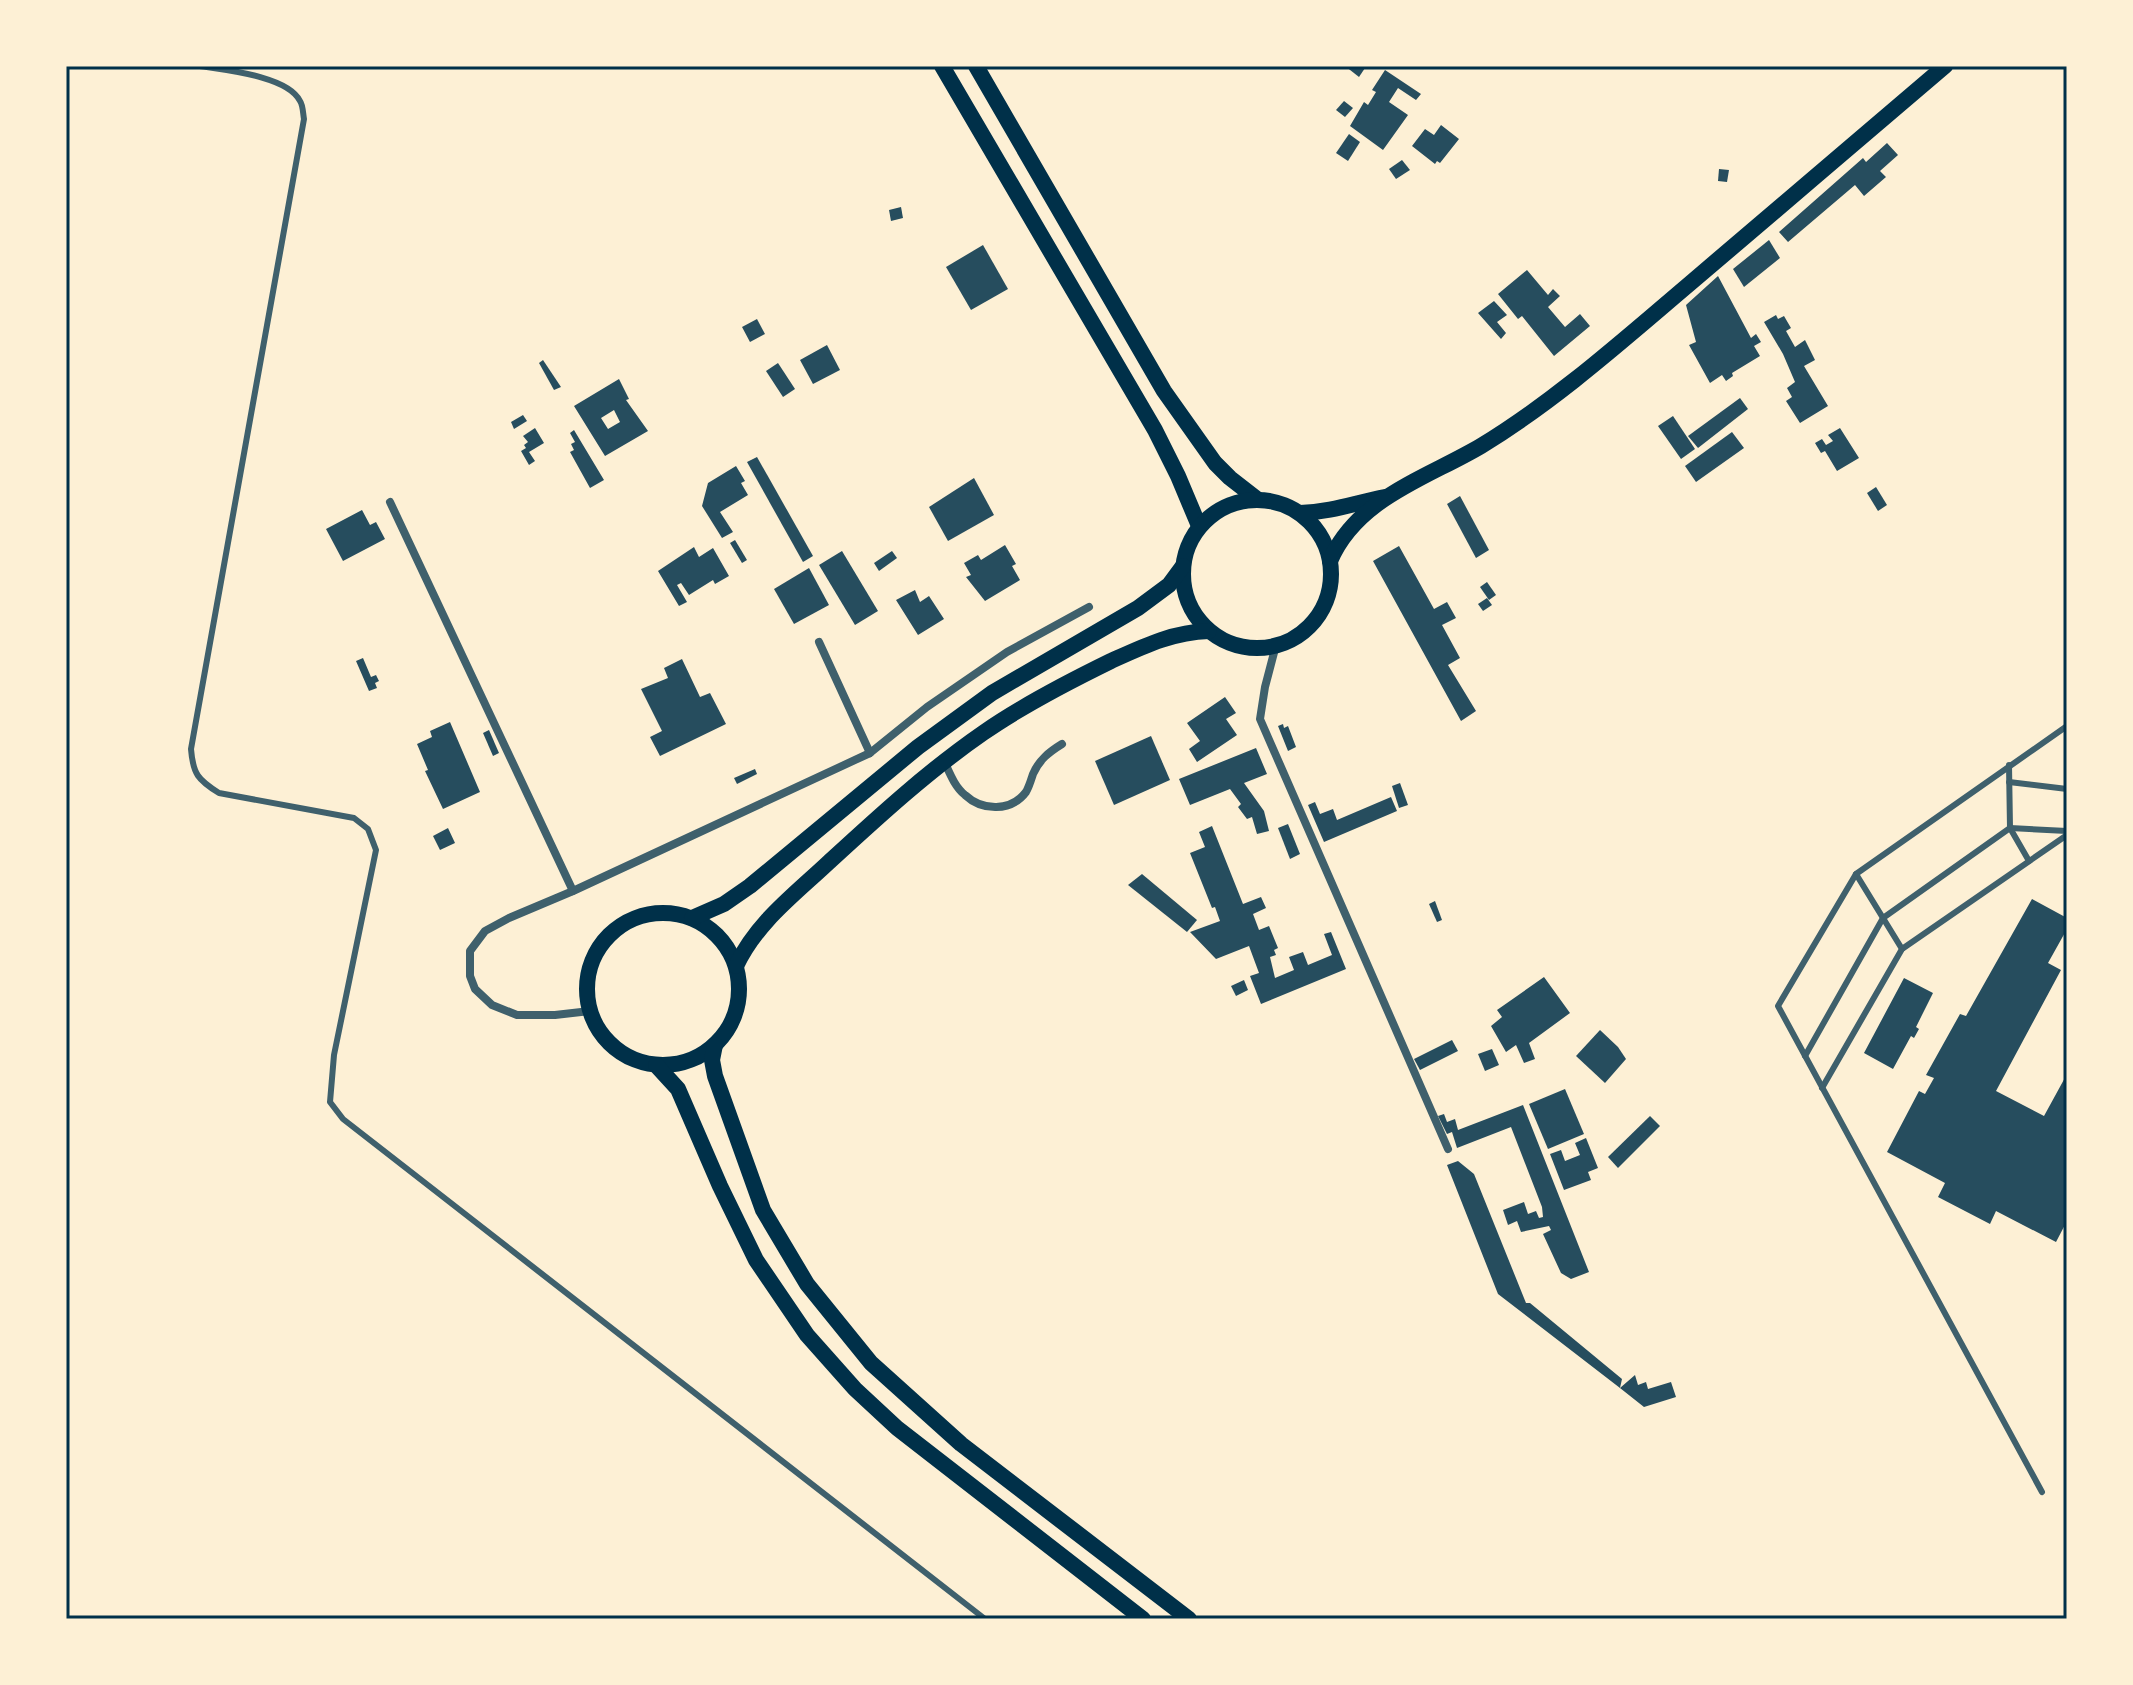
<svg xmlns="http://www.w3.org/2000/svg" width="2133" height="1685" font-family="Literata,serif">
	<style>
		.building { fill: #264d5e; fill-rule: evenodd }
		.lines { fill: none; stroke-linecap: round; stroke-linejoin: round }
		.service { stroke: #3f606c; stroke-width: 6 }
		.minor { stroke: #3f606c; stroke-width: 8 }
		.secondary { stroke: #003049; stroke-width: 16 }
		.neatline { fill: none; stroke: #003049; stroke-width: 3 }
	</style>
	<rect width="100%" height="100%" fill="#fdf0d5"/>
	<g class="building">
		<polygon points="1345,66 1362,66 1365,68 1359,77"/>
		<polygon points="1385,70 1421,94 1416,100 1398,88 1389,102 1408,115 1383,150 1350,126 1364,102 1368,105 1376,92 1372,90"/>
		<polygon points="1344,101 1353,108 1345,117 1336,110"/>
		<polygon points="1441,125 1459,139 1440,163 1437,161 1435,164 1412,146 1425,129 1434,135"/>
		<polygon points="1349,134 1360,142 1348,161 1336,153"/>
		<polygon points="1887,143 1898,155 1880,171 1886,177 1864,196 1855,185 1788,242 1779,232 1863,158 1866,162"/>
		<polygon points="1402,160 1410,170 1396,179 1389,169"/>
		<polygon points="1719,169 1729,170 1727,182 1718,181"/>
		<polygon points="901,207 903,218 891,221 889,210"/>
		<polygon points="1769,240 1780,258 1744,287 1733,269"/>
		<polygon points="983,245 1008,289 971,310 946,267"/>
		<polygon points="1527,270 1548,295 1553,289 1560,296 1548,307 1565,327 1580,314 1590,326 1554,356 1522,316 1518,319 1498,294"/>
		<polygon points="1718,276 1751,338 1756,334 1761,342 1754,346 1760,356 1732,373 1733,376 1726,381 1722,375 1710,383 1689,345 1696,342 1686,305"/>
		<polygon points="1494,301 1507,315 1497,322 1506,333 1501,339 1478,313"/>
		<polygon points="1776,315 1778,319 1784,316 1791,328 1786,331 1795,347 1805,340 1815,360 1804,366 1828,406 1800,423 1786,401 1792,397 1787,388 1795,382 1783,354 1764,322"/>
		<polygon points="757,319 765,334 750,342 742,327"/>
		<polygon points="827,345 840,370 813,384 800,360"/>
		<polygon points="543,360 561,387 554,390 539,363"/>
		<polygon points="778,363 795,389 783,397 766,371"/>
		<path d="M619 379 629 399 626 400 648 431 605 456 574 406ZM614 410 620 422 608 429 601 418Z"/>
		<polygon points="1740,398 1748,409 1698,448 1688,436"/>
		<polygon points="523,415 527,421 514,429 511,422"/>
		<polygon points="1673,416 1695,449 1681,459 1658,426"/>
		<polygon points="535,428 544,443 529,452 535,461 529,465 521,451 526,448 524,445 528,442 523,436"/>
		<polygon points="1840,428 1859,458 1837,471 1825,451 1821,453 1815,443 1822,439 1826,445 1833,441 1828,435"/>
		<polygon points="574,430 604,480 590,488 570,452 574,450 571,444 575,442 570,433"/>
		<polygon points="1732,432 1744,448 1696,482 1685,466"/>
		<polygon points="757,457 813,556 803,562 747,462"/>
		<polygon points="736,466 745,481 741,483 748,495 720,512 733,532 722,538 702,506 708,483"/>
		<polygon points="974,478 994,515 948,541 929,507"/>
		<polygon points="1876,487 1887,505 1878,511 1867,493"/>
		<polygon points="1460,496 1489,550 1476,558 1447,504"/>
		<polygon points="362,510 370,525 376,522 385,539 343,561 326,529"/>
		<polygon points="735,540 747,560 742,563 730,543"/>
		<polygon points="1005,545 1016,564 1012,566 1020,580 985,601 966,577 971,575 964,563 978,555 981,560"/>
		<polygon points="1399,546 1434,609 1447,602 1456,618 1442,625 1460,658 1448,665 1476,711 1461,721 1373,561"/>
		<polygon points="694,547 699,557 713,548 729,576 715,584 713,580 689,595 681,583 677,585 687,602 679,606 658,571"/>
		<polygon points="842,551 878,611 855,625 819,565"/>
		<polygon points="892,551 897,558 879,571 874,563"/>
		<polygon points="809,568 829,605 794,624 774,589"/>
		<polygon points="1487,582 1496,595 1489,600 1480,587"/>
		<polygon points="915,590 920,602 929,596 944,619 918,635 896,600"/>
		<polygon points="1487,598 1492,605 1483,611 1478,604"/>
		<polygon points="363,658 371,677 376,675 379,681 375,683 377,688 369,691 356,661"/>
		<polygon points="682,659 700,697 710,693 726,724 660,756 650,737 662,731 641,689 668,678 664,668"/>
		<polygon points="1225,697 1236,713 1226,719 1237,735 1197,762 1189,749 1200,741 1187,723"/>
		<polygon points="450,722 480,792 443,809 425,771 428,770 417,744 432,737 430,731"/>
		<polygon points="1283,724 1284,728 1288,726 1296,747 1288,751 1278,726"/>
		<polygon points="489,730 499,753 493,756 483,733"/>
		<polygon points="1151,736 1170,780 1114,805 1095,761"/>
		<polygon points="1256,748 1267,774 1244,783 1264,811 1269,831 1257,834 1252,817 1247,819 1238,807 1241,804 1230,789 1190,805 1179,779"/>
		<polygon points="755,769 757,774 737,784 734,778"/>
		<polygon points="1400,783 1408,805 1399,808 1392,786"/>
		<polygon points="1391,797 1397,811 1324,842 1308,805 1315,802 1320,814 1333,809 1337,820"/>
		<polygon points="1288,824 1300,854 1290,859 1278,828"/>
		<polygon points="1212,826 1243,904 1261,897 1266,908 1253,914 1259,930 1269,926 1278,948 1274,950 1276,955 1270,957 1275,978 1294,970 1289,957 1303,952 1308,965 1332,955 1324,934 1331,932 1346,969 1261,1004 1250,976 1259,973 1249,946 1216,959 1190,932 1220,921 1215,907 1212,908 1190,853 1205,847 1199,832"/>
		<polygon points="448,828 455,843 440,850 433,836"/>
		<polygon points="1142,874 1197,920 1187,932 1128,885"/>
		<polygon points="2032,899 2067,918 2067,929 2048,963 2061,970 1996,1091 2044,1116 2067,1074 2067,1221 2056,1242 1996,1211 1990,1224 1938,1197 1945,1183 1887,1152 1919,1091 1925,1094 1934,1078 1926,1075 1960,1014 1966,1016"/>
		<polygon points="1435,901 1442,920 1437,922 1429,904"/>
		<polygon points="1544,977 1570,1013 1529,1043 1535,1059 1524,1063 1516,1045 1506,1052 1491,1026 1502,1017 1497,1010"/>
		<polygon points="1904,978 1933,993 1916,1027 1919,1029 1914,1038 1911,1036 1893,1069 1864,1053"/>
		<polygon points="1244,980 1248,990 1236,996 1231,986"/>
		<polygon points="1600,1030 1618,1047 1626,1059 1605,1083 1576,1056"/>
		<polygon points="1452,1040 1458,1051 1420,1070 1414,1059"/>
		<polygon points="1492,1049 1499,1065 1485,1071 1478,1054"/>
		<polygon points="1565,1089 1584,1134 1548,1149 1529,1104"/>
		<polygon points="1523,1105 1589,1272 1571,1279 1561,1273 1543,1234 1551,1230 1549,1226 1521,1232 1517,1221 1508,1225 1503,1210 1524,1202 1528,1214 1536,1211 1539,1218 1543,1217 1542,1207 1511,1127 1457,1148 1452,1132 1447,1134 1438,1116 1444,1114 1447,1122 1455,1119 1458,1130"/>
		<polygon points="1650,1116 1660,1126 1618,1168 1608,1157"/>
		<polygon points="1586,1138 1598,1168 1588,1172 1591,1180 1564,1190 1550,1154 1561,1150 1565,1161 1580,1155 1575,1143"/>
		<polygon points="1458,1161 1474,1174 1526,1303 1530,1303 1622,1379 1620,1388 1498,1294 1447,1165"/>
		<polygon points="1635,1375 1638,1385 1646,1382 1648,1389 1671,1382 1676,1397 1644,1407 1620,1388"/>
	</g>
	<g class="lines">
		<g class="service">
			<path d="M200 66C225 70 288 76 300 101 303 105 303 114 304 119L191 749C193 774 198 780 219 793L354 818 368 829 376 850 334 1055 330 1102 343 1119 985 1619"/>
			<polyline points="2009,765 2010,828 2029,861"/>
			<polyline points="2009,782 2067,789"/>
			<polyline points="1856,874 1902,949"/>
			<polyline points="1805,1056 1883,918 2010,828 2067,831"/>
			<polyline points="1822,1088 1902,949 2067,835"/>
			<polyline points="2042,1492 1778,1006 1856,874 2067,726"/>
		</g>
		<g class="minor">
			<polyline points="390,502 573,891"/>
			<polyline points="819,642 870,753"/>
			<polyline points="1276,645 1265,687 1260,719 1448,1149"/>
			<path d="M945 763C950 774 955 787 965 795 982 811 1011 812 1026 792 1029 787 1031 780 1033 774 1039 760 1049 752 1062 744"/>
			<polyline points="590,1011 555,1015 517,1015 492,1005 475,989 470,976 470,951 485,931 509,918 573,891 870,753 927,707 1007,652 1089,607"/>
		</g>
		<g class="secondary">
			<polyline points="942,66 1155,430 1178,476 1199,526"/>
			<polyline points="976,66 1164,391 1215,463 1230,478 1257,499"/>
			<circle cx="1257" cy="574" r="74"/>
			<path d="M1300 513C1331 512 1355 503 1385 497"/>
			<path d="M1330 561C1357 498 1427 478 1481 446 1555 401 1621 342 1687 286 1773 213 1859 139 1945 66"/>
			<circle cx="663" cy="989" r="76"/>
			<polyline points="692,918 724,904 750,886 918,747 992,693 1138,608 1169,585 1183,566"/>
			<path d="M736 966C757 922 794 895 829 862 878 817 928 771 983 733 1023 705 1068 682 1111 661 1144 646 1173 632 1209 631"/>
			<polyline points="715,1045 712,1060 715,1076 763,1210 807,1284 871,1363 961,1444 1189,1619"/>
			<polyline points="656,1065 678,1089 720,1186 756,1260 807,1335 855,1389 897,1428 1143,1619"/>
		</g>
	</g>
	<rect width="2133" height="1685" fill="none" stroke="#fdf0d5" stroke-width="136"/>
	<rect x="68" y="68" width="1997" height="1549" class="neatline"/>
</svg>
